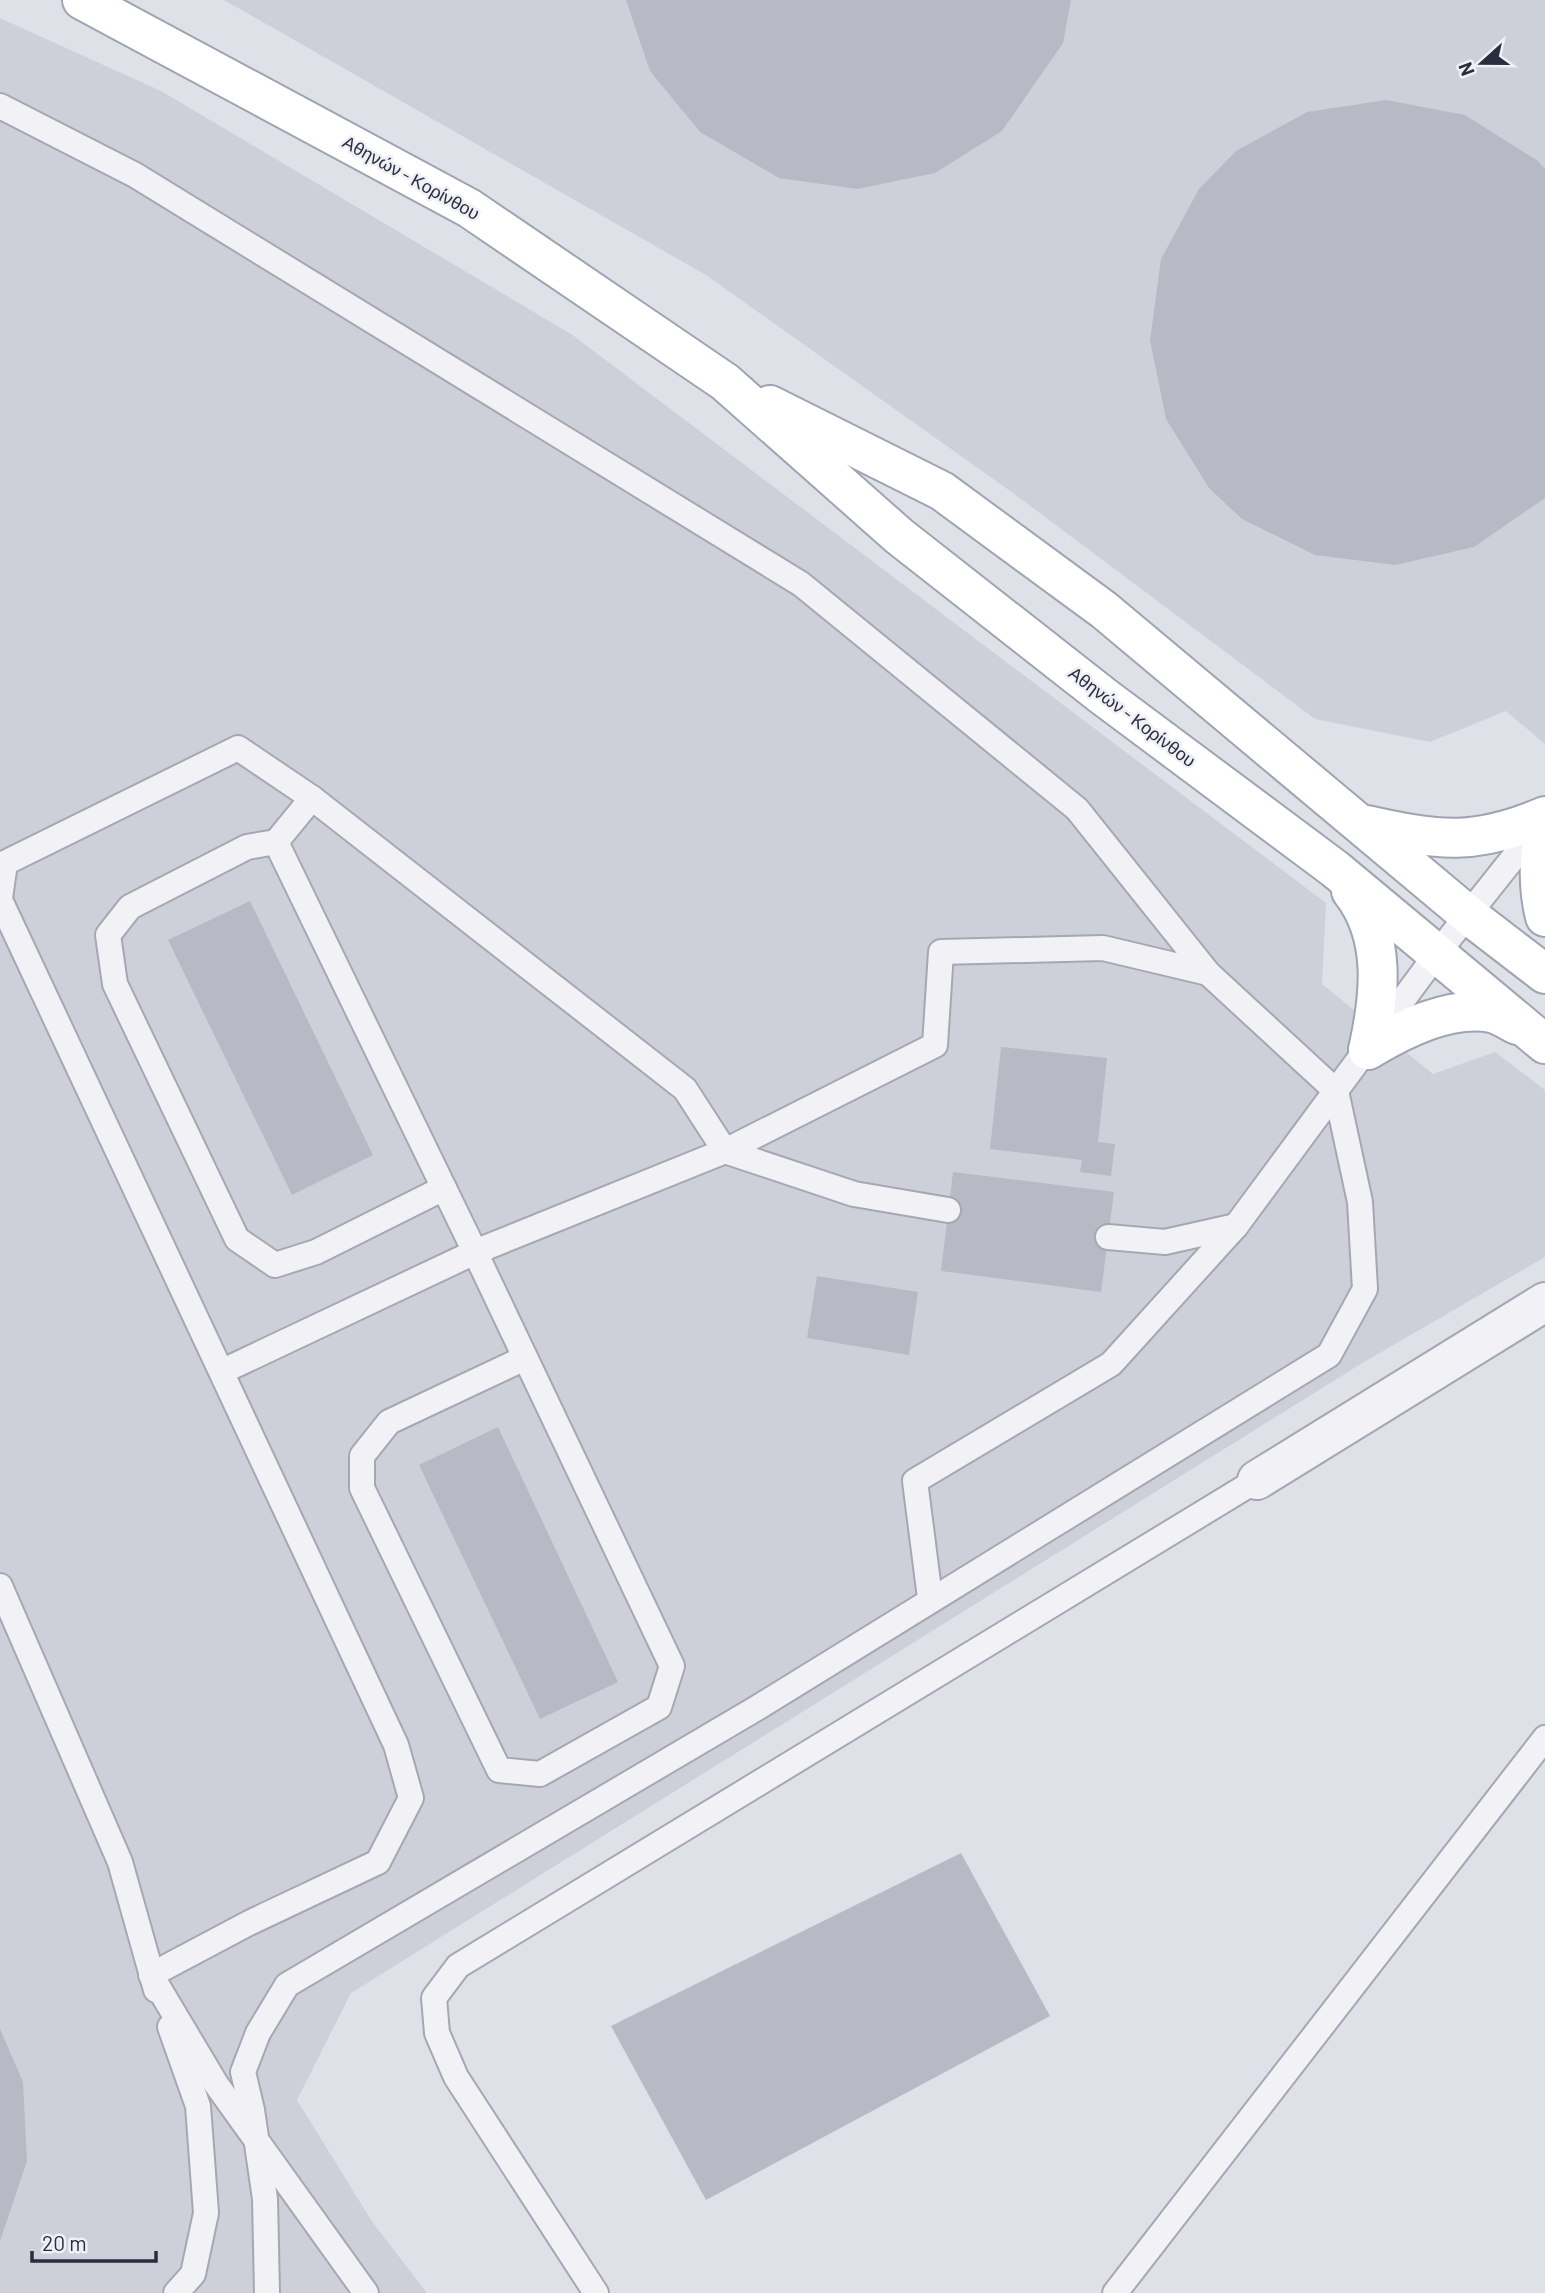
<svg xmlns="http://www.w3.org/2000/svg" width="1545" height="2293" font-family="Barlow,sans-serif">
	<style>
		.built { fill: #cdd0d9 }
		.building { fill: #b7bac4 }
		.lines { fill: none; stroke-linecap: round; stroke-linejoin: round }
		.lane-casing { stroke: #a5a7b2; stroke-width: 28 }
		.street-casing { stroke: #a5a7b2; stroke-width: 42 }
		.primary-casing { stroke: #9fa4b2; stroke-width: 42 }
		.lane { stroke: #f2f2f6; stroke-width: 24 }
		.street { stroke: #f2f2f6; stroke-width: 38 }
		.primary { stroke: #fff; stroke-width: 38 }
		.labels { text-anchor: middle; stroke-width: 5; stroke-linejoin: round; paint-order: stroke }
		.street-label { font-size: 18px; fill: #292d3e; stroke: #eef0f5 }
	</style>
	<rect width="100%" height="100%" fill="#dfe1e8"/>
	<g class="built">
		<polygon points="224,0 1545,0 1545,744 1506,711 1430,742 1315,719 1013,493 706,275"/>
		<polygon points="0,18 161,91 571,334 1326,903 1322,984 1433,1074 1495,1052 1545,1090 1545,1257 1359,1365 351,1993 297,2100 373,2223 427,2293 0,2293"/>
	</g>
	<g class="building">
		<polygon points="626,0 1071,0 1063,43 1002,131 935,173 857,189 779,178 700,132 650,71"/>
		<polygon points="1386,100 1465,115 1538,161 1545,169 1545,498 1474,547 1395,565 1315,555 1242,519 1209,488 1166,419 1150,340 1161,259 1199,189 1236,151 1307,112"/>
		<polygon points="250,901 373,1155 292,1195 168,940"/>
		<polygon points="1001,1047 1107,1058 1098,1142 1115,1144 1111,1176 1080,1172 1082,1160 990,1149"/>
		<polygon points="953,1172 1114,1192 1101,1292 941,1271"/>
		<polygon points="817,1276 918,1292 909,1355 807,1338"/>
		<polygon points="498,1427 618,1682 540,1719 419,1465"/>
		<polygon points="961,1853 1050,2016 706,2200 611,2026"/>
		<polygon points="0,2029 23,2082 27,2161 0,2241"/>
	</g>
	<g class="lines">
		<defs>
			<g id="lane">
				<polyline points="0,106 135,175 801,584 1077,809 1208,973 1336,1091 1360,1202 1365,1289 1329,1355 757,1708 287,1985 258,2033 243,2072 252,2110 265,2199 267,2293"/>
				<polyline points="312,798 276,842 475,1252 672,1666 659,1707 540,1774 499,1770 362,1488 362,1456 389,1422 525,1358"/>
				<polyline points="276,842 247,847 130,907 108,935 115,984 237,1239 275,1265 316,1252 444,1188"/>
				<polyline points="0,898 5,863 238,748 312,798 685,1089 725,1151 854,1194 948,1210"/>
				<polyline points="0,900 396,1745 411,1798 378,1862 249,1923 151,1975 216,2084 366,2293"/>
				<polyline points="1108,1237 1165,1242 1236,1226"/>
				<polyline points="223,1371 475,1252 725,1151 935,1045 941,952 1103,948 1208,973"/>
				<polyline points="0,1586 120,1862 156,1990"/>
				<polyline points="930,1598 915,1481 1111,1364 1236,1226 1436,955 1541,823"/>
				<polyline points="170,2027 198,2106 206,2213 193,2274 176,2293"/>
				<polyline points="596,2293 456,2077 437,2033 434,1998 458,1966 1257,1480"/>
				<polyline points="1115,2293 1545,1738"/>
			</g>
			<polyline id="street" points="1257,1480 1545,1302"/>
			<g id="primary">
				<polyline points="82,0 469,208 725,382 899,536 1103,696 1335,869 1545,1044"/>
				<polyline points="770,405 942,491 1104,610 1467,914 1545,974"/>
				<path d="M1545 824C1539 856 1537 885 1545 917"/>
				<path d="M1367 825C1439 841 1475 846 1545 816"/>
				<path d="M1351 891C1387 937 1380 996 1368 1050"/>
				<path d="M1368 1050C1403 1029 1450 1005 1492 1013 1500 1015 1509 1021 1517 1025"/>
			</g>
		</defs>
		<use href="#lane" class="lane-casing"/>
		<use href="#street" class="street-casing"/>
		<use href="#primary" class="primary-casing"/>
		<use href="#lane" class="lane"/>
		<use href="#street" class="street"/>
		<use href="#primary" class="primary"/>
	</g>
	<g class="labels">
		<g class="street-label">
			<text transform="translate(411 178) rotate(29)" y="6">Αθηνών - Κορίνθου</text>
			<text transform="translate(1132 717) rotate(37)" y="6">Αθηνών - Κορίνθου</text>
		</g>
	</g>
	<g transform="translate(1482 63) rotate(249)" stroke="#eef0f5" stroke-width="5" paint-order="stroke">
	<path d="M0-5L12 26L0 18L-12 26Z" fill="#292d3e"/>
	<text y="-10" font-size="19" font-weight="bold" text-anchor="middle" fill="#292d3e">N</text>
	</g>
	<path d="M32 2251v10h124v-10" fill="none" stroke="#292d3e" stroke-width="3.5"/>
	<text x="42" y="2251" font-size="21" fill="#292d3e" stroke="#eef0f5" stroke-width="5" paint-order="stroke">20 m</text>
</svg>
